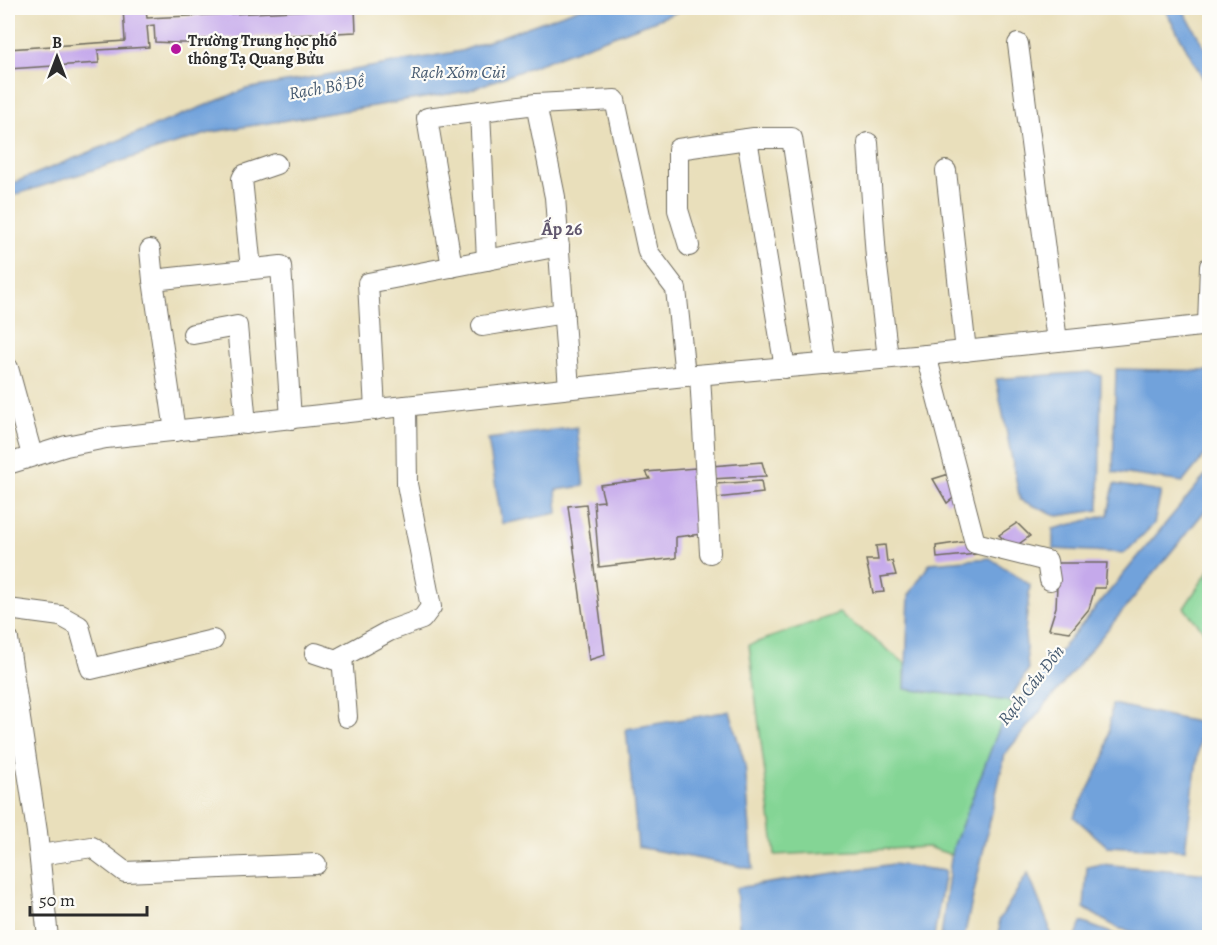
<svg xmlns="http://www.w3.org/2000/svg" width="1217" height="945" font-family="Alegreya,serif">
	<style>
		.green { fill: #84d595; stroke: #588060; stroke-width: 1.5 }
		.water { fill: #71a2db; stroke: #4e6683; stroke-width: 1.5 }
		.building { fill: #c5a9eb }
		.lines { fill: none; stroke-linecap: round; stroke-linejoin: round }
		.minor-casing { stroke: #6e6a5d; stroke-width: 22 }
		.minor { stroke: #fff; stroke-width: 20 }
		.poi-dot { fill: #b5179e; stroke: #fdfcf7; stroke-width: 2 }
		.labels { text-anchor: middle; stroke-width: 4.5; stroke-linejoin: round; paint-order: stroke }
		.poi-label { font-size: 16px; font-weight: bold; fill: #2b2b2b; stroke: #fdfcf7; text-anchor: start }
		.water-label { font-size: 18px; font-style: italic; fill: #475b71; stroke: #fdfcf7 }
		.neighbourhood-label { font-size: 18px; font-weight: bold; fill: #61576e; stroke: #fdfcf7 }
	</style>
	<rect width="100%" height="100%" fill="#fdfcf7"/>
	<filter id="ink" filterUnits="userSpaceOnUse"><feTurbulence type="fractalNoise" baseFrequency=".0167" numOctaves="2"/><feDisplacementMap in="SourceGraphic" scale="12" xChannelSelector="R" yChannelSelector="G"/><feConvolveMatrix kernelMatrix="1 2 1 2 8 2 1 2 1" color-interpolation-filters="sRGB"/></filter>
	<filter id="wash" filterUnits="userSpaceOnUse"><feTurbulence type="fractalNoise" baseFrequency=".008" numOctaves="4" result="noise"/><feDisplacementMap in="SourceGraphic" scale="24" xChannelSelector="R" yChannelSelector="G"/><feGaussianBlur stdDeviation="1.35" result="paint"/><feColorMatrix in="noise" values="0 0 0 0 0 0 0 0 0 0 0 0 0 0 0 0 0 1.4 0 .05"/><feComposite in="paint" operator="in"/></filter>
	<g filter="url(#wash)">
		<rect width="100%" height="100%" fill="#e9dfbb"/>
		<g class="green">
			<polygon points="1209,570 1210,637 1209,637 1184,608"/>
			<polygon points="839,613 905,663 905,689 1009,701 1015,705 1002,721 952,855 928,847 775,855 749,645"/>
		</g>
		<g class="water">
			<polygon points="580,8 688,8 467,91 213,132 8,197 8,185 246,89 461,51"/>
			<polygon points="1164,8 1182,8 1209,55 1209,89"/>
			<polygon points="1116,369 1209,371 1209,450 1183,482 1113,472"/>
			<polygon points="1090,372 1101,376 1099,510 1058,516 1020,500 996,379"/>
			<polygon points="577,427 584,486 556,490 558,513 502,524 488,439"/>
			<polygon points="1209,471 1209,506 1005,754 964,937 941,937 952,850 1002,721"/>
			<polygon points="1114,484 1161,492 1154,524 1125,553 1053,549 1053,529 1108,515"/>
			<polygon points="990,558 1030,585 1025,633 1028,670 1009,701 905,689 909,595 930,563"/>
			<polygon points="1112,704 1202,723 1185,850 1107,846 1074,817 1106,754"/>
			<polygon points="729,711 745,764 753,869 638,847 626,729"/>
			<polygon points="893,864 945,871 934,937 740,937 736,888"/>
			<polygon points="1101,864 1209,874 1209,937 1156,937 1117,928 1084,908 1087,867"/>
			<polygon points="1028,873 1049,926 1050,937 1000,937 999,920"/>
			<polygon points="1081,922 1122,937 1076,937"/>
		</g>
		<g id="blocks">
			<g class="building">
				<polygon points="123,8 146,8 147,18 355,8 356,32 187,40 188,43 174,43 155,42 154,25 147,26 149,47 98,50 99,63 8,69 8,49 125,41"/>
				<polygon points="762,462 766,476 711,479 711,466"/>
				<polygon points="696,468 702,534 676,537 676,558 599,567 594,502 604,501 600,485 650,479 646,472"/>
				<polygon points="949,474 957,495 947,503 933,479"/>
				<polygon points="761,481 763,493 716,498 714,484"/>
				<polygon points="586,504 605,655 589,660 568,506"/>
				<polygon points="1017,523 1030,536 1013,548 999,535"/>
				<polygon points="969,541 976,554 937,558 936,546"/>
				<polygon points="885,545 887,562 892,561 896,575 881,577 884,592 873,593 866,560 878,560 876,546"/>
				<polygon points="1058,563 1107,563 1105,588 1095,588 1089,609 1070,632 1049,629 1056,607"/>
			</g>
		</g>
	</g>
	<g filter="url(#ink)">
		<use href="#blocks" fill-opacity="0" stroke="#6e6a5d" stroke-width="1.5"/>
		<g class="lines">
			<defs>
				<g id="minor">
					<polyline points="1018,44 1057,341"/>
					<polyline points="536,104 555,197 569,388"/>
					<polyline points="480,111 487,260"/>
					<polyline points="747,139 785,368"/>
					<polyline points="868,143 876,258 888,358"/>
					<polyline points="946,171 966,351"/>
					<polyline points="689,246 678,210 678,149 754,138 792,138 826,364"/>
					<polyline points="150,250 153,280 281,266 291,419"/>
					<polyline points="452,267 427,118 536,104 615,100 648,252 676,289 685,376"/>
					<polyline points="251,269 242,179 244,175 276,164"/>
					<polyline points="153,280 175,431"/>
					<polyline points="1208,325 1210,266"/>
					<polyline points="482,326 564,313"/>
					<polyline points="193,334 237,326 246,424"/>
					<polyline points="926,355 975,543 1047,561 1050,580"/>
					<polyline points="8,368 32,455"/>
					<polyline points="700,375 710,553"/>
					<polyline points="375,410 368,283 559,246"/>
					<polyline points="8,464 66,446 106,438 685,376 926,355 1210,325"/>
					<polyline points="8,609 61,616 79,626 91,669 213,640"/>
					<polyline points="8,639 37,832 48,938"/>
					<polyline points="315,653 336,660 389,631 422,619 431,607 407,484 406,406"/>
					<polyline points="342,657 347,717"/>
					<polyline points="40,855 92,847 125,872 316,864"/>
				</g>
			</defs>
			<use href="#minor" class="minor-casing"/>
			<use href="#minor" class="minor"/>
		</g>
	</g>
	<circle class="poi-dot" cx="176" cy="49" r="6"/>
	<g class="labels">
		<g class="poi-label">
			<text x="188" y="46">Trường Trung học phổ<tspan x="188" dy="18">thông Tạ Quang Bửu</tspan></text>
		</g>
		<g class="water-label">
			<text x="458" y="78">Rạch Xóm Củi</text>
			<text transform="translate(326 87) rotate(-10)" y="6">Rạch Bồ Đề</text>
			<text transform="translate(1031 685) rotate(-52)" y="6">Rạch Cầu Đồn</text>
		</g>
		<g class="neighbourhood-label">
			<text x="562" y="235">Ấp 26</text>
		</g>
	</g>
	<rect width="1217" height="945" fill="none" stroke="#fdfcf7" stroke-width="30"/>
	<g transform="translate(57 57)" stroke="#fdfcf7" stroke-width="4.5" paint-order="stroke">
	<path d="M0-4.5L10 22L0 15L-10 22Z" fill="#2b2b2b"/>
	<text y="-9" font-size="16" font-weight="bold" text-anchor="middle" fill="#2b2b2b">B</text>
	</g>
	<path d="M30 906v9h117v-9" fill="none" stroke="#2b2b2b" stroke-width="3"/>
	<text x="39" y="906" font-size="18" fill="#2b2b2b" stroke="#fdfcf7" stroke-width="4.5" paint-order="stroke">50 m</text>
</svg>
